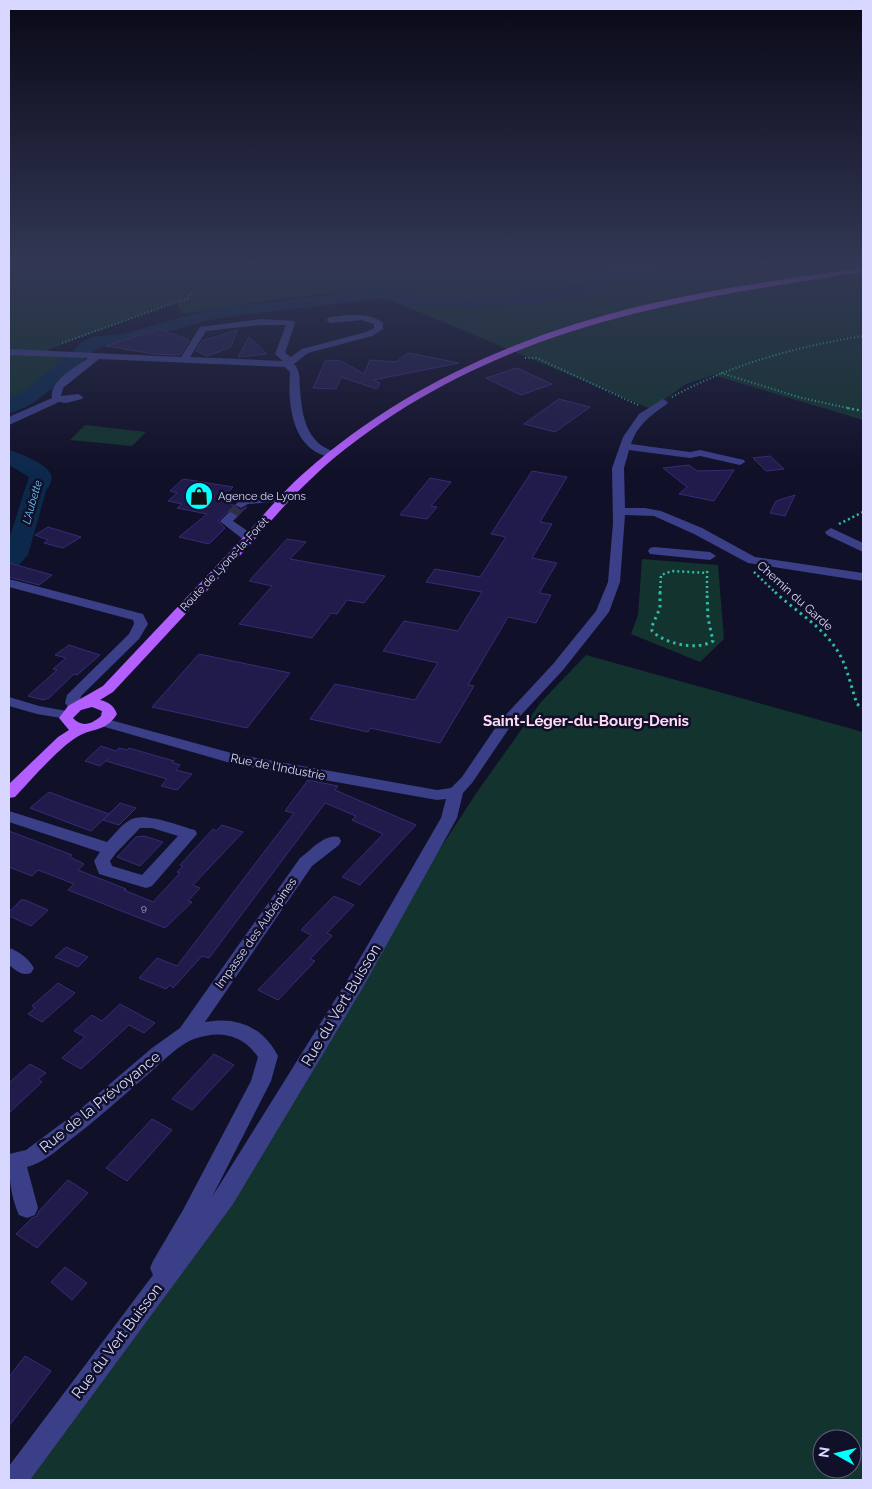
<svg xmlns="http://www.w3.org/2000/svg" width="872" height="1489" font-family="Raleway,sans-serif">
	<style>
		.green { fill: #13332e; fill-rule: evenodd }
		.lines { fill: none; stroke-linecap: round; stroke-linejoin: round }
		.river { fill: #0c294c; fill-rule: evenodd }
		.building { fill: #201b4a; stroke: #342d76 }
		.minor-tunnel { stroke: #2f2e49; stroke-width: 11; stroke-dasharray: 11 5.5; stroke-linecap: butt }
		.path-far2 { stroke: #2ebca6; stroke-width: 2; stroke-dasharray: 1 2.5; stroke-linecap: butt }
		.path-far1 { stroke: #2ebca6; stroke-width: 2.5; stroke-dasharray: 2 3; stroke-linecap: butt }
		.path { stroke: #2ebca6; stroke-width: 3; stroke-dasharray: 2.5 4; stroke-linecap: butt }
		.minor { fill: #3a3f88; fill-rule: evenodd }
		.major { fill: #b35eff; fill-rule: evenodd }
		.labels { text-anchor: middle; stroke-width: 5; stroke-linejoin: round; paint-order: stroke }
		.number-label { font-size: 10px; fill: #aaa8d2 }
		.far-poi-label { font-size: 11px; fill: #d8d7ff; stroke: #111029; text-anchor: start }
		.far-water-label { font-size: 11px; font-style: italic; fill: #65c7ff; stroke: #111029 }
		.far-street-label { font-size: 11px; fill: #d8d7ff; stroke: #111029 }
		.street-label { font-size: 12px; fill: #d8d7ff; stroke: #111029 }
		.quarter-label { font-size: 15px; font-weight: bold; fill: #ffd9f5; stroke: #111029 }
		.near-street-label { font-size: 15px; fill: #d8d7ff; stroke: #111029 }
	</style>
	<rect width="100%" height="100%" fill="#111029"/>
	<g class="green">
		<polygon points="9,262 863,262 863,420 713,375 686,384 651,409 367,290 287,298 182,314 176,302 47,350 66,356 46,377 9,405"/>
		<polygon points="85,425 146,432 132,446 70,440"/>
		<polygon points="642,559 718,565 724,639 700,662 631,634 638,615"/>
		<path d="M586 655 863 732V1480H28L477 792 541 702ZM822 1439H852V1469H822Z"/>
	</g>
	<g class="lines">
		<g class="river">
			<path d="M646 262H662L658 270 642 275 609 278 600 289 548 302 471 307 417 305 385 298 239 315 209 320 124 344 102 346 85 357 83 361C61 379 37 407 9 413V399L26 389 72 352 81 342 92 337 123 334 207 310 385 288 418 295 471 297 548 292 588 281 597 272 614 267 641 265Z"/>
			<path d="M9 450C19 453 48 464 51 475 53 481 49 486 46 491L28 555 18 566 9 568V539L29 477 9 465Z"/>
		</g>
	</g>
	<g class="building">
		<polygon points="159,329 189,340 180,355 154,354 106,346"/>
		<polygon points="237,330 231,347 207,356 196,351 202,341"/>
		<polygon points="249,337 267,354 238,357"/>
		<polygon points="408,353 459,363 373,380 380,383 377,389 341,377 336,389 313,388 326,360 341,361 364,374 370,360 396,362"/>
		<polygon points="517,368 552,384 521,395 486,378"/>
		<polygon points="559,399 590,407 555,432 524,424"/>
		<polygon points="770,456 784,469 766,471 753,458"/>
		<polygon points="689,465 697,471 734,470 714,501 679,494 687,487 663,468"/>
		<polygon points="532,471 567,477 540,522 552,524 532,558 557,563 539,593 551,595 536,623 508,617 468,685 474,686 440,743 370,728 368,732 310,719 335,684 415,700 438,663 383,651 404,621 458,631 482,592 426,582 435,569 480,577 506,537 491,534"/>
		<polygon points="430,478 451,482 431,506 437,507 427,519 400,515"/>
		<polygon points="183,479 233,487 220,500 232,502 230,503 240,510 247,507 238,515 232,510 226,513 218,521 225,528 209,544 179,537 207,514 177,508 182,504 168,501 177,493 170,491"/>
		<polygon points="795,495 785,516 770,513 776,501"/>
		<polygon points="48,527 81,537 63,548 44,543 48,540 35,535"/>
		<polygon points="287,539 306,542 290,559 385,576 364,603 347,600 337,614 331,613 312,638 239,624 272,586 249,581"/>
		<polygon points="9,563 52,575 39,585 9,577"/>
		<polygon points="69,645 100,655 77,675 74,674 49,698 43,700 28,696 57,670 53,669 66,658 55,655"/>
		<polygon points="199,654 290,673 247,728 152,707"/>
		<polygon points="101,746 116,751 119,748 127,750 129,748 174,761 173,763 180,765 176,770 192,774 177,790 161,786 167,779 106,761 108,759 100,766 85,761"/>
		<polygon points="308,780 338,786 335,790 416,825 360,885 342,877 383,834 352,820 356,816 325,803 209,958 202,956 173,988 170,985 166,989 139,978 157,958 177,966 294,813 285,811"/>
		<polygon points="49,792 78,803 109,814 91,831 30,808"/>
		<polygon points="120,803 136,808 119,825 103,820"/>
		<polygon points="222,825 243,832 193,885 200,888 188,901 192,902 165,928 68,890 74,884 38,870 32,876 9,867 9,831 72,855 70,857 84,864 78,870 126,889 124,890 153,902 180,873 177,872 183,866 180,865 213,829 216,831"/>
		<polygon points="144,836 163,842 140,866 117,857 136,837"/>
		<polygon points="334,896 354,905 327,933 332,936 310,959 315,961 278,1000 258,990 311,935 301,930"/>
		<polygon points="21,900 25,900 48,910 31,926 9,916 9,912"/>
		<polygon points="66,947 88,957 78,967 55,957"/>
		<polygon points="58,983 75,993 42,1022 28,1014 35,1008 32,1006"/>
		<polygon points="120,1004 155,1023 144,1033 129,1025 81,1069 62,1058 85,1037 74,1031 92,1015 102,1021"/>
		<polygon points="214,1054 234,1065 192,1110 172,1099"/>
		<polygon points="30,1064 46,1073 38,1079 42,1082 9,1113 9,1083"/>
		<polygon points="152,1119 172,1130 127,1181 106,1168"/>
		<polygon points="68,1180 88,1193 37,1248 16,1234 32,1218 37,1216 39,1211"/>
		<polygon points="65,1267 87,1283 72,1300 51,1282"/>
		<polygon points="25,1356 51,1371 9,1426 9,1377"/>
	</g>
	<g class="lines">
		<polyline class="minor-tunnel" points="231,516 241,505"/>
		<g class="path-far2">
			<polyline points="62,343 188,298 191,292"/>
			<polyline points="525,358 537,358 638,405"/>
			<polyline points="721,373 802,398 853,409"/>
			<path d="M672 397C732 364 795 347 863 336"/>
		</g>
		<g class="path-far1">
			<polyline points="847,408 863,411"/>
			<polyline points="839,524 863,512"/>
			<polyline points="754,572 776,593"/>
			<polyline points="707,573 708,568"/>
			<polyline points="660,593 661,575 672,571 707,573"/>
			<polyline points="707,593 707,573"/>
		</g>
		<g class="path">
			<path d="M660 592V608L652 626V631C665 644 697 651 713 641L708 618 707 592"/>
			<path d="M775 592C795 611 822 626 837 650 847 665 851 687 857 704L863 708"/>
		</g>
		<g class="minor">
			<path d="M349 315C361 315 374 315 383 323V329L372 336 308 353 294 364C301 372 299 379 300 389 302 416 306 443 335 452L336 454 335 456C328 458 322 455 316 452 290 437 288 398 290 372L285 367 99 359 63 388 61 396 78 394 83 397 82 399 66 403 59 402 9 425V418L11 416 52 398C49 381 76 367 88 358L9 355V349L181 357 200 327 261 319 294 321 295 323 285 353 291 357 302 349 366 332 374 328V324L362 320 330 323 326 320 330 317ZM261 325H286L275 354 283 361 190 357 206 331Z"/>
			<path d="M663 399 668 402 667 404C651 415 637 425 631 444L690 452 700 450 744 460 745 462 740 465 700 456 690 458 629 450 624 468 625 508H645L661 511 702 528 755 557 863 573V581L748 563 694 534 654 516 625 515 620 582 609 612 563 670 510 727 472 783 463 793 457 818 362 989 233 1204 30 1480H9V1466L153 1275 150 1268 153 1261 183 1210 251 1081 258 1057C242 1034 220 1030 194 1039 180 1044 165 1059 154 1069 125 1094 97 1120 66 1143 54 1153 42 1163 27 1167L38 1208 35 1215 27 1218 19 1215C10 1195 9 1175 9 1154L26 1150 77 1112 152 1048 180 1028 300 858C311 850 325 833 339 837L341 841 339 845 312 866 205 1022C237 1016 263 1027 278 1056L271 1081 212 1197 348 979 441 818 446 799 437 800 234 764 98 725 96 722 98 719 103 718 235 754 437 790 451 788 462 777 500 721 553 664 596 611 608 582 613 523 612 468 623 437 639 414Z"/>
			<polygon points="284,496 290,499 288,501 248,504 241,508 235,505 241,499 245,498"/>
			<polygon points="231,512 237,516 233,521 252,534 254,537 252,540 244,540 222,523 220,521 227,514"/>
			<polygon points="831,528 863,543 863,552 827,535 825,532"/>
			<polygon points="654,547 710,552 716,556 710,560 650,554 648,551 650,548"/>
			<path d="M9 579 143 614 148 624 139 639 81 696 80 701 84 706 82 709C75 711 69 709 65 703L67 695 129 634 134 624 133 620 9 587Z"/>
			<polygon points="9,697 39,706 72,712 74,715 72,718 67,719 37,714 9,706"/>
			<path d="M9 811 107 842C114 835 121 825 130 820 143 811 180 826 195 830L197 834 152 886 146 888 99 874 94 861 100 852 9 822ZM140 828H152L178 836 142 875 112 866 110 861 116 853Z"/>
			<path d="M9 948C19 951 29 959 34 968L31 973C21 976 17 971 9 965Z"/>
		</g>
		<path class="major" d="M863 268V272C700 297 551 318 407 406 374 427 339 451 311 479 288 500 268 525 247 548 202 596 158 644 113 692L100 700C109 702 114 706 117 714 108 728 100 728 85 733 66 739 30 781 15 797L9 798V784L58 737 69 730 59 718 68 706 103 686C147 639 192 592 236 545 259 521 280 494 304 473 402 386 523 333 649 304 720 287 792 278 863 268ZM92 707 102 711 101 716C92 724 82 728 73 718L81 710Z"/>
	</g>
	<linearGradient id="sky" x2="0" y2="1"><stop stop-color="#090917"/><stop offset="0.56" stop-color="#323754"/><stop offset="1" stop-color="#323754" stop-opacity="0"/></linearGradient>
	<rect width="872" height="471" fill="url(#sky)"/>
	<defs>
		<symbol id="shop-disc" viewBox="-11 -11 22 22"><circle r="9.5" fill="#03ffff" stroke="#111029"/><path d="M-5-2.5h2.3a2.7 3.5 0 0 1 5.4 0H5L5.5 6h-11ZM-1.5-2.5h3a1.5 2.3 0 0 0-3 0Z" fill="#111"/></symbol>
	</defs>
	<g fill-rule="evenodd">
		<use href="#shop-disc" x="183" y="480" width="32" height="32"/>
	</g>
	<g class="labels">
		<g class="number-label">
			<text x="144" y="911">9</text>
		</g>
		<g class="far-poi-label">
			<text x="218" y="500">Agence de Lyons</text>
		</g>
		<g class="far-water-label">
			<text transform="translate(32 502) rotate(-74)" y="4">L'Aubette</text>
		</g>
		<g class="far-street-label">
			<text transform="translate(224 564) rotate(-47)" y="4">Route de Lyons-la-Forêt</text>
		</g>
		<g class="street-label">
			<text transform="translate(795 596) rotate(42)" y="4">Chemin du Garde</text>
			<text transform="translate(278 767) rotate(11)" y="4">Rue de l'Industrie</text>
			<text transform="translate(256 933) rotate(-55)" y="4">Impasse des Aubépines</text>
		</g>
		<g class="quarter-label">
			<text x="586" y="726">Saint-Léger-du-Bourg-Denis</text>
		</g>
		<g class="near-street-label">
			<text transform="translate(341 1005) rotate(-59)" y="5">Rue du Vert Buisson</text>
			<text transform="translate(100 1102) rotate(-39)" y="5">Rue de la Prévoyance</text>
			<text transform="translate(117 1341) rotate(-53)" y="5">Rue du Vert Buisson</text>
		</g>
	</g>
	<rect width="872" height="1489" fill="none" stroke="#d8d7ff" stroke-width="20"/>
	<g transform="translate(837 1454) rotate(278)"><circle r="24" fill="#111029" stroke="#61607f"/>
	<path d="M0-4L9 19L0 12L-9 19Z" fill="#03ffff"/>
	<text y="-8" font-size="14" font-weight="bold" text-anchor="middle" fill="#d8d7ff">N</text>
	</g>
</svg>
